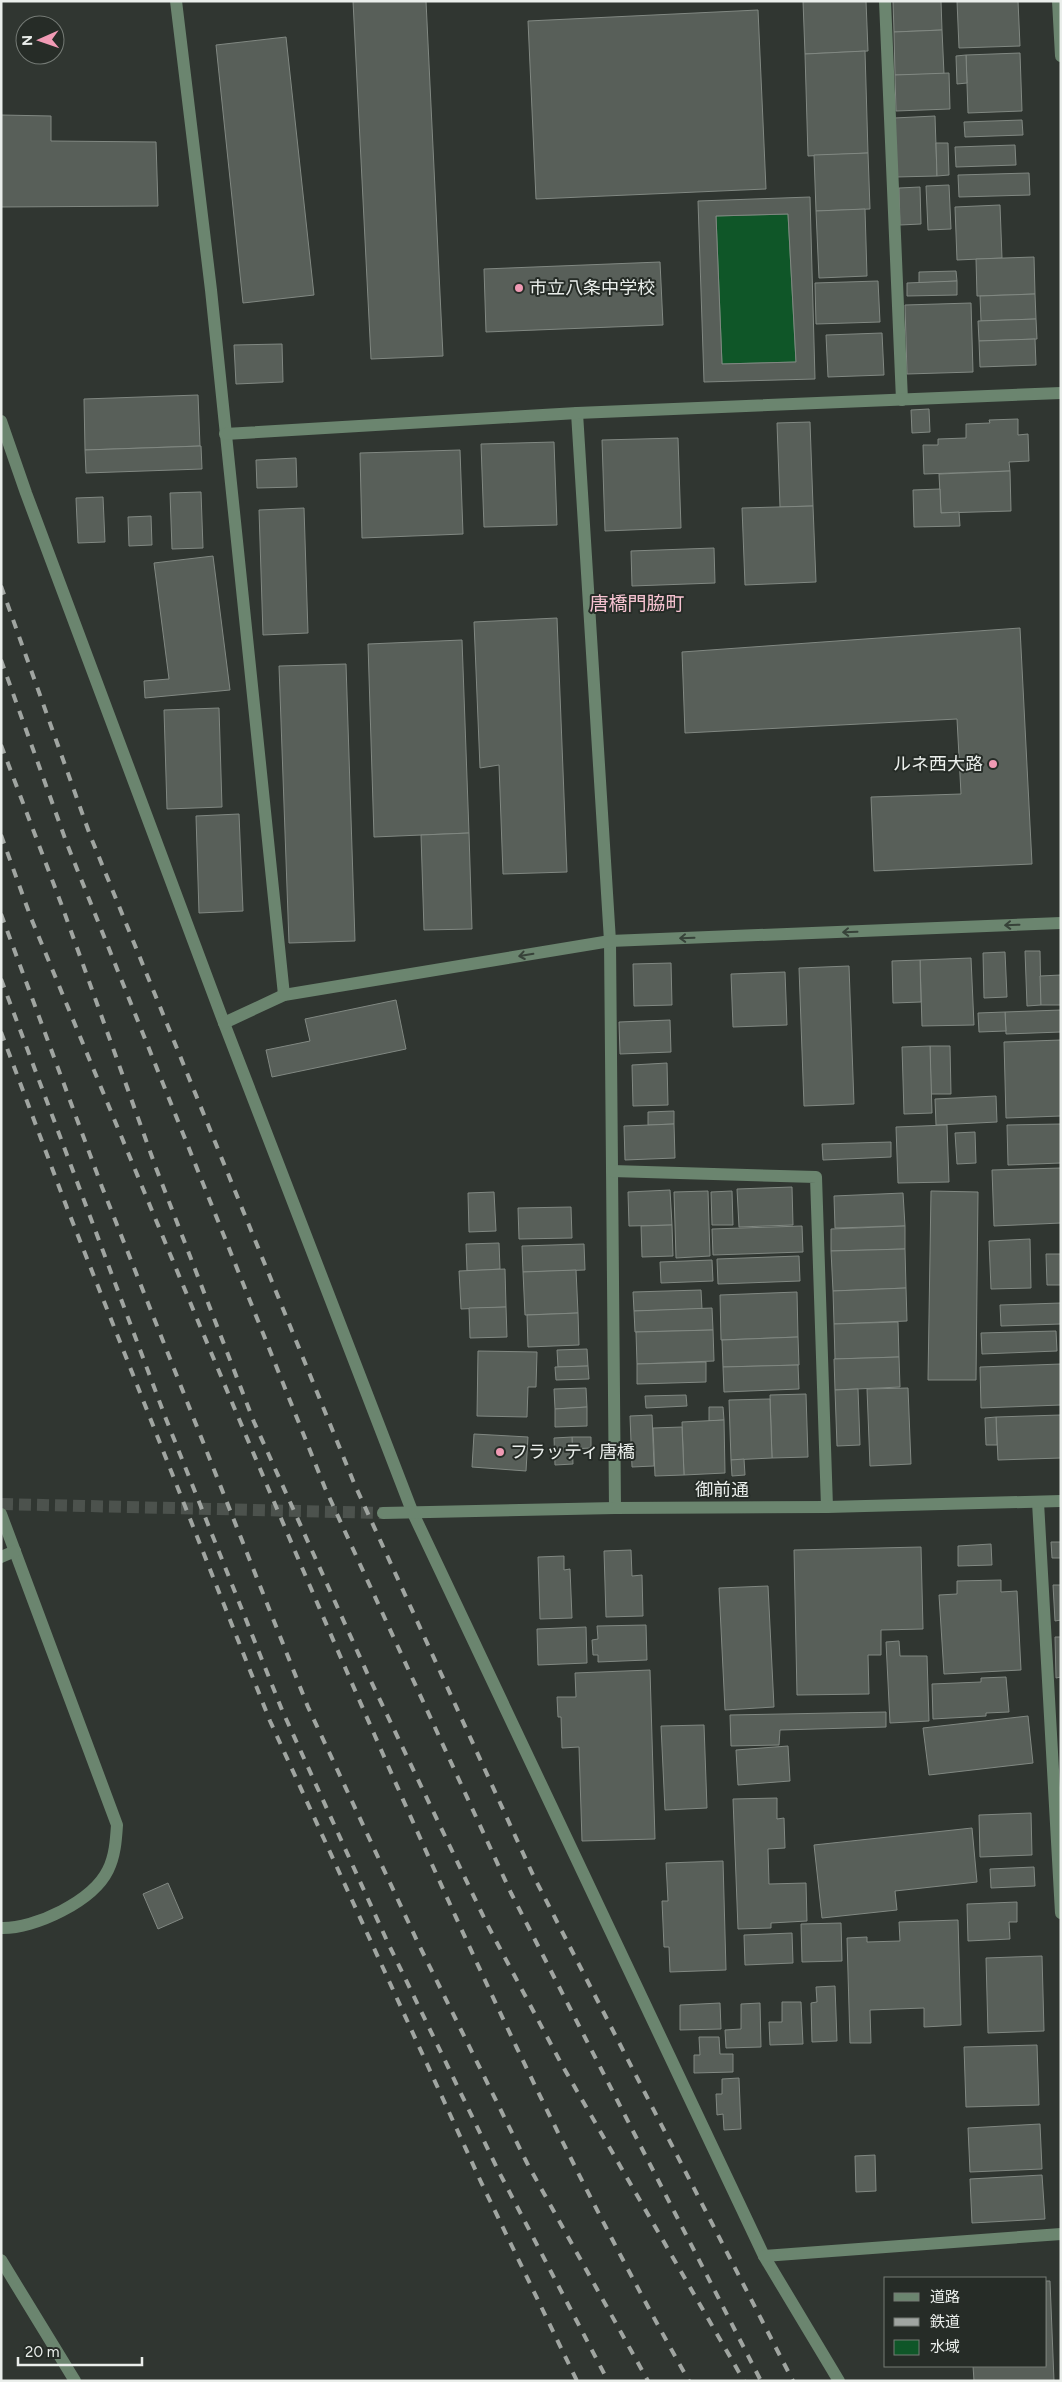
<svg xmlns="http://www.w3.org/2000/svg" width="1062" height="2382" font-family="Figtree,'Noto Sans JP',sans-serif">
	<style>
		.water { fill: #0f5628; stroke: #518462 }
		.building { fill: #585f59; stroke: #818882; fill-rule: evenodd }
		.lines { fill: none; stroke-linecap: round; stroke-linejoin: round }
		.minor-tunnel { stroke: #4c524d; stroke-width: 12; stroke-dasharray: 12 6; stroke-linecap: butt }
		.minor { stroke: #6b856f; stroke-width: 12 }
		.rail { stroke: #a0a5a1; stroke-width: 4; stroke-dasharray: 9 9; stroke-linecap: butt }
		.oneway { stroke: #374239 }
		.poi-dot { fill: #f09ab4; stroke: #262c27; stroke-width: 2 }
		.labels { text-anchor: middle; stroke-width: 4; stroke-linejoin: round; paint-order: stroke }
		.poi-label { font-size: 18px; fill: #eaeeeb; stroke: #262c27; text-anchor: start }
		.street-label { font-size: 18px; fill: #eaeeeb; stroke: #262c27 }
		.neighbourhood-label { font-size: 19px; fill: #f6c3d1; stroke: #262c27 }
	</style>
	<rect width="100%" height="100%" fill="#303631"/>
	<polygon class="water" points="788,214 796,362 722,364 716,216"/>
	<g class="building">
		<polygon points="353,1 426,1 443,356 371,359"/>
		<polygon points="803,1 866,1 868,51 805,54"/>
		<polygon points="893,1 941,1 942,30 894,32"/>
		<polygon points="957,1 1018,1 1020,46 959,48"/>
		<polygon points="758,10 766,189 536,199 528,21"/>
		<polygon points="942,30 944,74 895,75 894,32"/>
		<polygon points="286,37 314,295 243,303 216,45"/>
		<polygon points="865,51 868,153 808,156 805,54"/>
		<polygon points="1020,53 1022,111 968,113 966,55"/>
		<polygon points="966,55 967,83 957,84 956,56"/>
		<polygon points="949,73 950,109 896,111 895,75"/>
		<polygon points="1,115 51,116 51,141 156,142 158,206 1,207"/>
		<polygon points="935,116 937,176 896,177 894,118"/>
		<polygon points="1022,120 1023,135 965,137 964,122"/>
		<polygon points="936,143 948,143 949,175 937,176"/>
		<polygon points="1015,145 1016,165 956,167 955,147"/>
		<polygon points="868,153 870,209 816,211 814,155"/>
		<polygon points="1029,173 1030,195 959,197 958,175"/>
		<polygon points="949,185 951,229 928,230 926,186"/>
		<polygon points="920,187 921,224 900,225 899,188"/>
		<path d="M810 197 815 379 704 382 698 201ZM788 214 796 362 722 364 716 216Z"/>
		<polygon points="1000,205 1002,258 957,260 955,207"/>
		<polygon points="865,209 867,276 819,278 816,211"/>
		<polygon points="1034,257 1035,294 977,296 976,259"/>
		<polygon points="660,262 663,325 486,332 484,269"/>
		<polygon points="956,271 957,281 919,283 919,272"/>
		<polygon points="878,281 880,322 816,324 815,283"/>
		<polygon points="957,281 957,295 907,296 907,283"/>
		<polygon points="1035,294 1036,319 981,321 980,296"/>
		<polygon points="971,303 973,372 907,374 905,305"/>
		<polygon points="1036,319 1037,339 979,341 978,321"/>
		<polygon points="882,333 884,375 828,377 826,335"/>
		<polygon points="1035,339 1036,365 980,367 979,341"/>
		<polygon points="282,344 283,382 236,384 234,345"/>
		<polygon points="198,395 200,446 85,450 84,399"/>
		<polygon points="929,409 930,432 912,433 911,410"/>
		<polygon points="1018,419 1018,435 1028,434 1029,461 1009,462 1010,471 924,474 923,445 938,445 938,439 966,438 966,424 990,423 989,420"/>
		<polygon points="810,422 813,506 780,507 777,423"/>
		<polygon points="678,438 681,528 605,531 602,440"/>
		<polygon points="554,442 557,525 484,527 481,444"/>
		<polygon points="201,446 202,469 86,473 85,450"/>
		<polygon points="460,450 463,534 362,538 360,453"/>
		<polygon points="296,458 297,487 257,488 256,460"/>
		<polygon points="1010,471 1011,511 941,513 939,474"/>
		<polygon points="940,489 941,513 959,512 960,526 914,527 913,490"/>
		<polygon points="201,492 203,548 172,549 170,493"/>
		<polygon points="103,497 105,542 78,543 76,498"/>
		<polygon points="813,506 816,582 745,585 742,508"/>
		<polygon points="304,508 308,633 263,635 259,510"/>
		<polygon points="151,516 152,545 129,546 128,517"/>
		<polygon points="714,548 715,583 632,586 631,551"/>
		<polygon points="213,556 230,690 145,698 144,681 169,679 154,563"/>
		<polygon points="557,618 567,872 503,874 499,765 480,768 474,622"/>
		<polygon points="1020,628 1032,864 874,871 871,797 961,794 957,719 685,733 682,652"/>
		<polygon points="462,640 469,833 374,837 368,644"/>
		<polygon points="346,664 355,941 289,943 279,666"/>
		<polygon points="219,708 222,807 167,809 164,710"/>
		<polygon points="239,814 243,911 199,913 196,816"/>
		<polygon points="469,833 472,929 424,930 421,835"/>
		<polygon points="1025,951 1040,951 1041,1005 1027,1006"/>
		<polygon points="1005,952 1007,997 984,998 983,953"/>
		<polygon points="971,958 974,1025 922,1026 920,960"/>
		<polygon points="920,960 921,1002 893,1003 892,961"/>
		<polygon points="671,963 672,1005 634,1006 633,964"/>
		<polygon points="849,966 854,1104 804,1106 799,968"/>
		<polygon points="785,972 787,1025 733,1027 731,974"/>
		<polygon points="1061,975 1061,1005 1041,1005 1040,976"/>
		<polygon points="396,1000 406,1049 272,1077 266,1050 310,1041 305,1019"/>
		<polygon points="1061,1010 1061,1032 1006,1034 1005,1012"/>
		<polygon points="1005,1012 1006,1031 979,1032 978,1013"/>
		<polygon points="670,1020 671,1052 620,1054 619,1022"/>
		<polygon points="1061,1040 1061,1116 1006,1118 1004,1042"/>
		<polygon points="930,1046 950,1046 951,1094 931,1094"/>
		<polygon points="930,1046 932,1113 904,1114 902,1047"/>
		<polygon points="667,1063 668,1105 633,1106 632,1065"/>
		<polygon points="996,1096 997,1122 936,1125 935,1099"/>
		<polygon points="674,1111 674,1124 648,1125 648,1112"/>
		<polygon points="674,1124 675,1158 625,1160 624,1126"/>
		<polygon points="1061,1124 1061,1163 1008,1165 1007,1125"/>
		<polygon points="947,1125 949,1182 898,1183 896,1127"/>
		<polygon points="975,1132 976,1163 957,1164 955,1133"/>
		<polygon points="891,1142 891,1157 823,1160 822,1144"/>
		<polygon points="1061,1168 1061,1223 994,1226 992,1170"/>
		<polygon points="792,1187 793,1225 739,1227 737,1189"/>
		<polygon points="670,1190 672,1225 629,1226 628,1192"/>
		<polygon points="708,1191 710,1256 676,1258 674,1192"/>
		<polygon points="732,1191 733,1225 712,1225 711,1192"/>
		<polygon points="931,1191 978,1192 976,1380 928,1380"/>
		<polygon points="494,1192 496,1231 469,1232 468,1193"/>
		<polygon points="903,1193 905,1226 835,1228 834,1196"/>
		<polygon points="571,1207 572,1238 519,1239 518,1208"/>
		<polygon points="672,1225 673,1256 642,1257 641,1226"/>
		<polygon points="802,1226 803,1252 713,1255 712,1229"/>
		<polygon points="905,1226 905,1249 831,1251 831,1229"/>
		<polygon points="1030,1239 1031,1288 991,1289 989,1241"/>
		<polygon points="499,1243 500,1269 467,1271 466,1244"/>
		<polygon points="584,1244 585,1270 523,1272 522,1246"/>
		<polygon points="905,1249 906,1288 833,1291 831,1251"/>
		<polygon points="1046,1254 1061,1254 1061,1285 1047,1285"/>
		<polygon points="799,1256 800,1281 718,1284 717,1259"/>
		<polygon points="712,1260 713,1281 661,1283 660,1262"/>
		<polygon points="505,1269 506,1307 461,1309 459,1271"/>
		<polygon points="576,1270 578,1313 525,1315 523,1272"/>
		<polygon points="906,1288 907,1321 834,1324 833,1291"/>
		<polygon points="701,1290 702,1309 634,1311 633,1292"/>
		<polygon points="797,1292 798,1337 721,1340 720,1295"/>
		<polygon points="1061,1303 1061,1324 1001,1326 1000,1305"/>
		<polygon points="506,1307 507,1337 470,1338 469,1308"/>
		<polygon points="712,1308 713,1330 635,1332 634,1311"/>
		<polygon points="578,1313 579,1345 528,1347 527,1315"/>
		<polygon points="898,1322 899,1357 835,1359 834,1324"/>
		<polygon points="713,1330 714,1361 637,1364 636,1332"/>
		<polygon points="1056,1331 1057,1351 982,1354 981,1333"/>
		<polygon points="798,1337 799,1365 723,1367 722,1340"/>
		<polygon points="587,1349 588,1366 558,1367 557,1350"/>
		<polygon points="478,1351 537,1352 536,1387 528,1387 527,1417 477,1416"/>
		<polygon points="899,1357 900,1387 835,1390 834,1359"/>
		<polygon points="706,1362 706,1382 637,1384 637,1364"/>
		<polygon points="1061,1364 1061,1405 981,1408 980,1367"/>
		<polygon points="798,1365 799,1389 724,1392 723,1367"/>
		<polygon points="588,1366 589,1379 556,1380 555,1367"/>
		<polygon points="586,1388 587,1407 555,1409 554,1389"/>
		<polygon points="908,1388 911,1464 870,1466 867,1389"/>
		<polygon points="858,1389 860,1445 837,1446 835,1390"/>
		<polygon points="806,1394 808,1457 772,1458 770,1395"/>
		<polygon points="686,1395 687,1406 646,1408 645,1396"/>
		<polygon points="770,1399 772,1458 731,1460 729,1400"/>
		<polygon points="587,1407 587,1426 555,1427 555,1409"/>
		<polygon points="709,1407 723,1407 724,1420 709,1421"/>
		<polygon points="652,1415 654,1466 632,1467 630,1416"/>
		<polygon points="1061,1415 1061,1458 998,1460 996,1417"/>
		<polygon points="996,1417 997,1445 986,1445 985,1418"/>
		<polygon points="724,1420 725,1473 684,1475 682,1422"/>
		<polygon points="682,1427 684,1475 655,1476 653,1428"/>
		<polygon points="474,1434 528,1437 526,1471 472,1467"/>
		<polygon points="572,1437 591,1437 591,1448 572,1449"/>
		<polygon points="572,1437 573,1464 555,1465 554,1438"/>
		<polygon points="744,1459 745,1475 732,1476 731,1460"/>
		<polygon points="1051,1542 1061,1542 1061,1558 1052,1558"/>
		<polygon points="991,1544 992,1565 958,1566 958,1546"/>
		<polygon points="921,1547 923,1629 881,1630 881,1655 868,1655 869,1694 797,1695 794,1550"/>
		<polygon points="631,1550 632,1576 642,1575 643,1616 606,1617 604,1551"/>
		<polygon points="564,1556 564,1570 570,1569 572,1618 540,1619 538,1557"/>
		<polygon points="1001,1580 1001,1592 1017,1591 1021,1670 944,1674 939,1595 957,1594 957,1581"/>
		<polygon points="1053,1585 1061,1585 1061,1620 1055,1621"/>
		<polygon points="768,1586 774,1707 725,1710 719,1588"/>
		<polygon points="646,1625 647,1660 598,1662 598,1655 593,1655 592,1640 598,1639 597,1626"/>
		<polygon points="586,1627 587,1663 538,1665 537,1629"/>
		<polygon points="1055,1637 1061,1637 1061,1677 1056,1678"/>
		<polygon points="899,1641 900,1656 927,1656 929,1721 890,1723 886,1642"/>
		<polygon points="650,1670 655,1839 582,1841 579,1747 562,1748 561,1717 558,1717 557,1697 576,1697 575,1673"/>
		<polygon points="1006,1677 1009,1712 986,1713 986,1716 933,1719 932,1684 981,1682 981,1678"/>
		<polygon points="886,1712 886,1727 780,1730 779,1745 731,1746 730,1715"/>
		<polygon points="1028,1716 1033,1763 929,1775 923,1728"/>
		<polygon points="704,1725 707,1808 665,1810 661,1726"/>
		<polygon points="788,1746 790,1781 738,1785 736,1750"/>
		<polygon points="777,1798 777,1819 784,1818 785,1848 768,1849 769,1884 806,1883 807,1921 771,1923 771,1928 738,1929 733,1799"/>
		<polygon points="1031,1813 1032,1855 980,1857 979,1815"/>
		<polygon points="972,1828 977,1882 895,1891 897,1910 822,1918 814,1845"/>
		<polygon points="723,1861 726,1970 670,1972 669,1947 664,1947 662,1901 668,1901 666,1863"/>
		<polygon points="1034,1867 1035,1886 991,1888 990,1869"/>
		<polygon points="168,1883 183,1918 158,1929 143,1894"/>
		<polygon points="1017,1902 1017,1922 1009,1922 1010,1939 968,1941 967,1904"/>
		<polygon points="958,1920 961,2025 924,2027 924,2008 870,2010 871,2043 850,2043 847,1938 867,1937 867,1942 900,1941 899,1922"/>
		<polygon points="841,1923 842,1961 802,1962 801,1924"/>
		<polygon points="792,1933 793,1963 745,1965 744,1935"/>
		<polygon points="1042,1956 1044,2031 988,2033 986,1958"/>
		<polygon points="835,1986 837,2041 812,2042 811,2003 817,2002 816,1987"/>
		<polygon points="782,2002 801,2002 803,2044 770,2045 769,2022 782,2022"/>
		<polygon points="720,2003 721,2029 680,2030 680,2005"/>
		<polygon points="760,2003 761,2047 726,2048 725,2030 741,2029 741,2004"/>
		<polygon points="699,2037 719,2037 720,2054 733,2054 733,2072 694,2073 694,2055 700,2055"/>
		<polygon points="1037,2045 1039,2105 966,2107 964,2047"/>
		<polygon points="739,2078 741,2129 724,2130 723,2114 717,2115 716,2094 722,2094 722,2079"/>
		<polygon points="1040,2124 1042,2169 970,2172 968,2128"/>
		<polygon points="875,2155 876,2191 856,2192 855,2156"/>
		<polygon points="1042,2175 1045,2219 972,2223 970,2179"/>
		<polygon points="1046,2281 1050,2281 1054,2381 974,2381 973,2366 1046,2366"/>
	</g>
	<g class="lines">
		<polyline class="minor-tunnel" points="1,1504 383,1513"/>
		<g class="minor">
			<polyline points="176,1 211,290 284,995"/>
			<polyline points="885,1 902,400"/>
			<polyline points="1058,1 1061,56"/>
			<polyline points="577,413 610,941 615,1508"/>
			<polyline points="1,421 26,493 224,1023 412,1511 764,2256 839,2381"/>
			<polyline points="225,434 577,413 1061,393"/>
			<polyline points="224,1023 284,995 610,941 1061,923"/>
			<polyline points="612,1171 816,1177 827,1507"/>
			<polyline points="1038,1502 1061,1913"/>
			<polyline points="383,1513 615,1508 827,1507 1061,1501"/>
			<path d="M1 1514 117 1825C116 1840 115 1856 108 1870 93 1901 35 1929 1 1928"/>
			<polyline points="1,1557 15,1551"/>
			<polyline points="764,2256 1061,2234"/>
			<polyline points="1,2260 75,2381"/>
		</g>
		<g class="rail">
			<polyline points="1,586 90,835 354,1483 533,1875 793,2381"/>
			<polyline points="1,660 67,844 325,1488 511,1893 761,2381"/>
			<polyline points="1,745 62,906 156,1168 254,1422 368,1675 487,1924 562,2065 744,2381"/>
			<path d="M1 835 31 918C144 1191 256 1465 375 1736 471 1955 571 2172 689 2381"/>
			<polyline points="1,914 102,1187 308,1707 419,1945 527,2163 648,2381"/>
			<polyline points="1,979 166,1419 282,1710 388,1943 498,2170 608,2381"/>
			<polyline points="1,1032 67,1208 270,1721 481,2182 577,2381"/>
		</g>
	</g>
	<defs><path id="oneway-shaft" d="M-6 0H5M1.5-3L5.5 0L1.5 3" fill="none" stroke-width="1.6" stroke-linecap="round" stroke-linejoin="round" transform="scale(1.25)"/></defs>
	<g class="oneway">
		<use href="#oneway-shaft" transform="translate(1012 925) rotate(178)"/>
		<use href="#oneway-shaft" transform="translate(850 932) rotate(178)"/>
		<use href="#oneway-shaft" transform="translate(687 938) rotate(178)"/>
		<use href="#oneway-shaft" transform="translate(526 955) rotate(171)"/>
	</g>
	<g class="poi-dot">
		<circle cx="519" cy="288" r="5"/>
		<circle cx="993" cy="764" r="5"/>
		<circle cx="500" cy="1452" r="5"/>
	</g>
	<g class="labels">
		<g class="poi-label">
			<text x="529" y="294">市立八条中学校</text>
			<text x="983" y="770" text-anchor="end">ルネ西大路</text>
			<text x="510" y="1458">フラッティ唐橋</text>
		</g>
		<g class="street-label">
			<text x="722" y="1496">御前通</text>
		</g>
		<g class="neighbourhood-label">
			<text x="637" y="610">唐橋門脇町</text>
		</g>
	</g>
	<rect width="1062" height="2382" fill="none" stroke="#eaeeeb" stroke-width="5"/>
	<rect x="884" y="2277" width="162" height="90" fill="#262c27" stroke="#747a75"/>
	<rect x="894" y="2293" width="25" height="8" fill="#6b856f" stroke="#747a75"/>
	<text x="930" y="2302" font-size="15" fill="#eaeeeb">道路</text>
	<rect x="894" y="2318" width="25" height="8" fill="#a0a5a1" stroke="#747a75"/>
	<text x="930" y="2327" font-size="15" fill="#eaeeeb">鉄道</text>
	<rect x="894" y="2340" width="25" height="15" fill="#0f5628" stroke="#747a75"/>
	<text x="930" y="2352" font-size="15" fill="#eaeeeb">水域</text>
	<g transform="translate(40 40) rotate(268)"><circle r="24" fill="#262c27" stroke="#747a75"/>
	<path d="M0-4L9 19L0 12L-9 19Z" fill="#f09ab4"/>
	<text y="-8" font-size="14" font-weight="bold" text-anchor="middle" fill="#eaeeeb">N</text>
	</g>
	<path d="M18 2357v8h124v-8" fill="none" stroke="#eaeeeb" stroke-width="2.5"/>
	<text x="25" y="2357" font-size="15" fill="#eaeeeb" stroke="#262c27" stroke-width="4" paint-order="stroke">20 m</text>
</svg>
